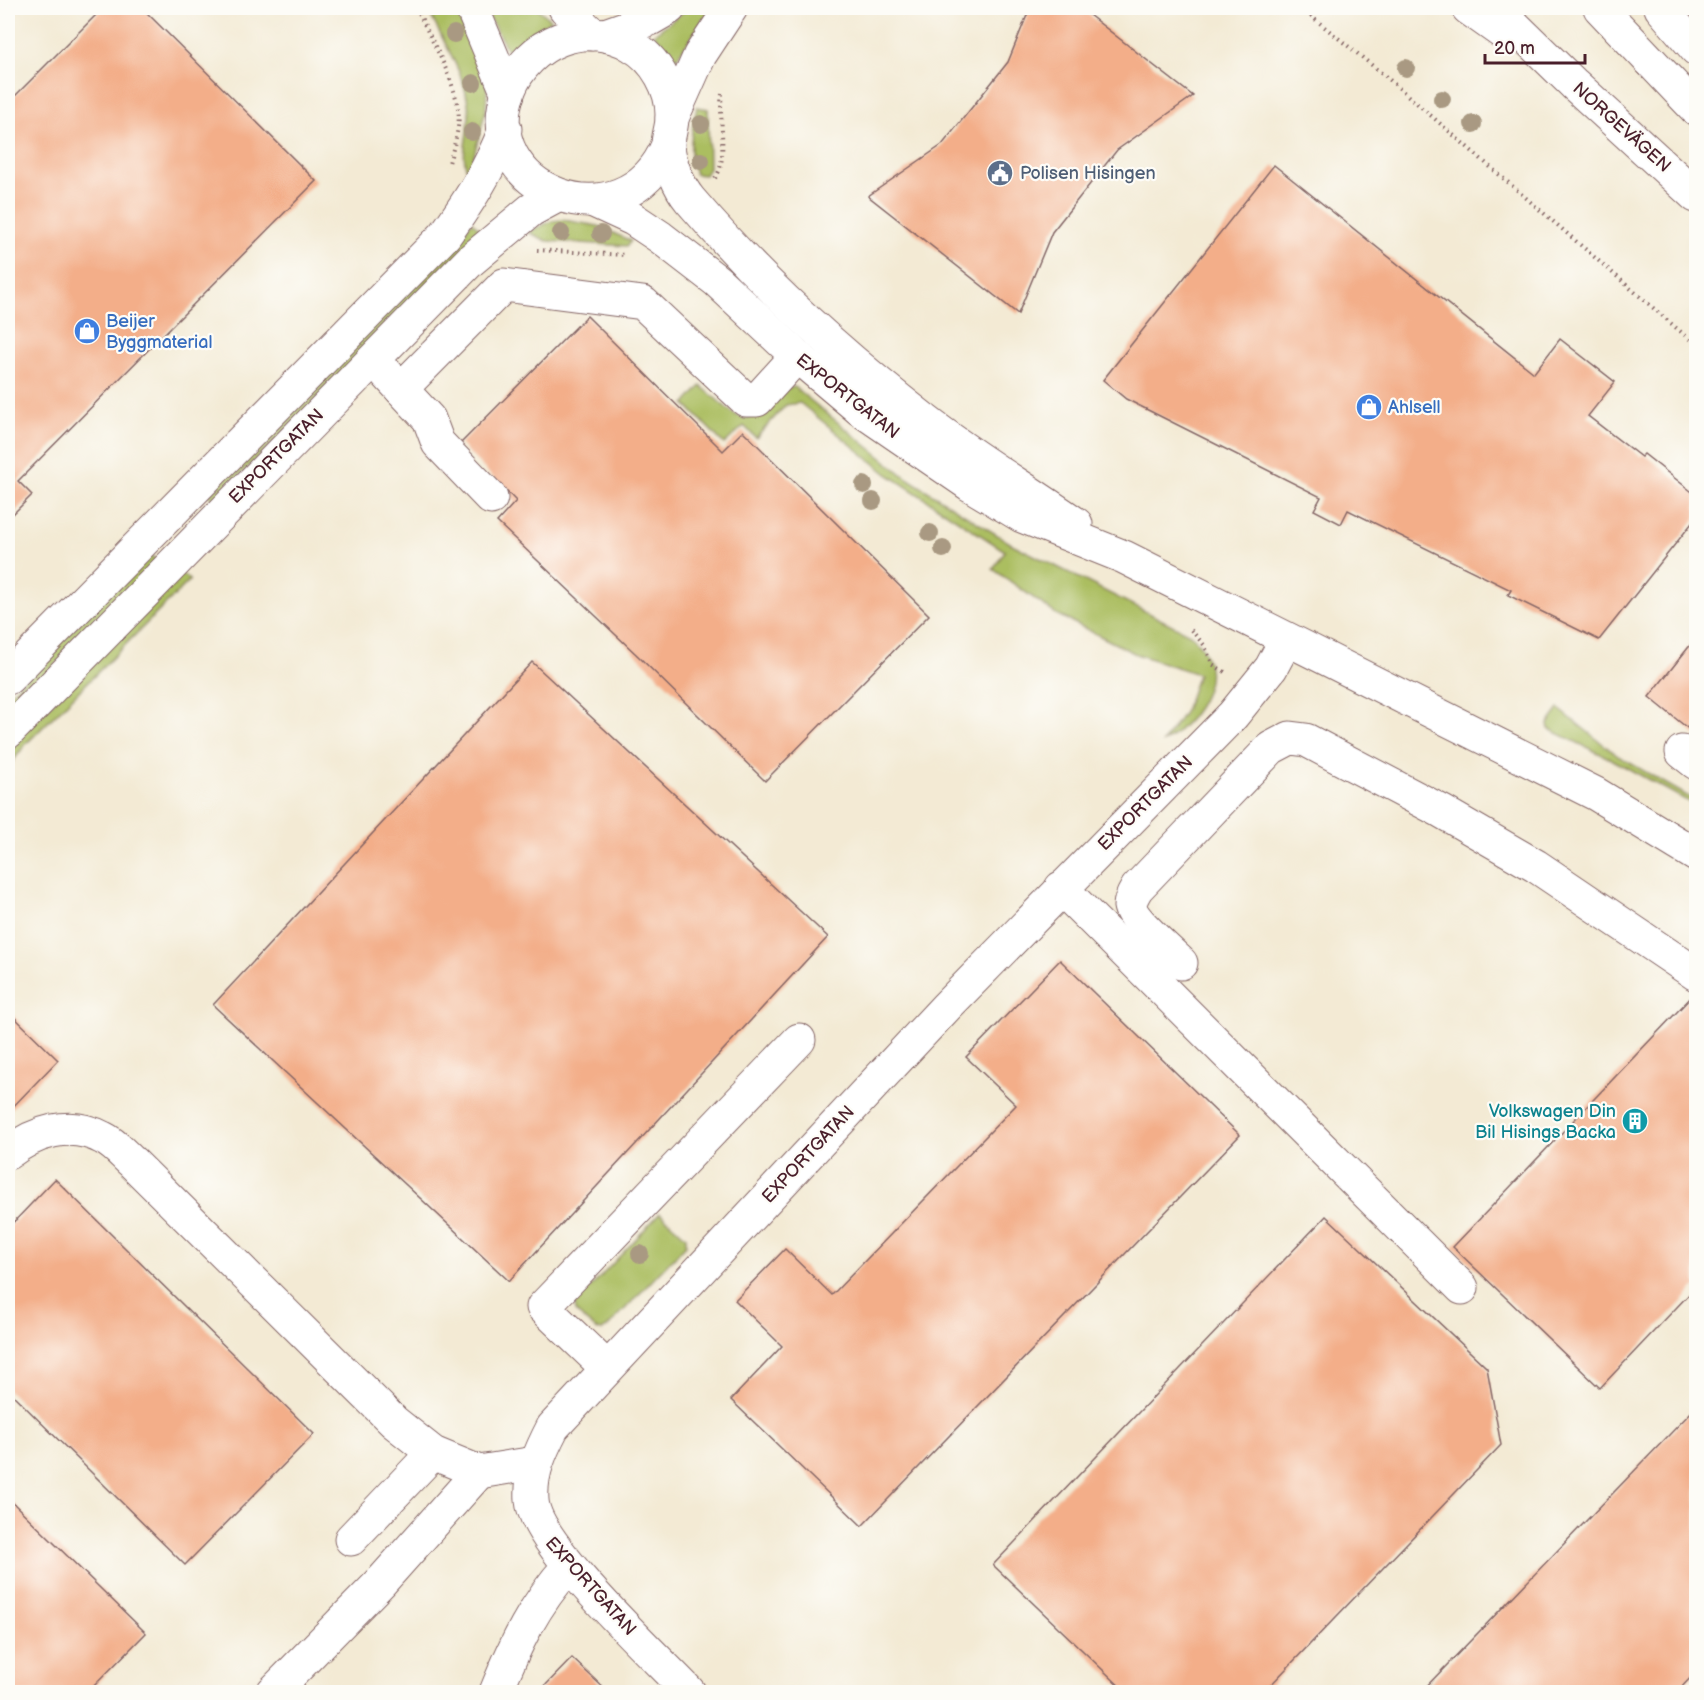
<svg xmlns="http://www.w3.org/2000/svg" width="1704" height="1700" font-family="'Balsamiq Sans',sans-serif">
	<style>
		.green { fill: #abbe61; stroke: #7a6e46; stroke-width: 1.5 }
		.building { fill: #f3ae89 }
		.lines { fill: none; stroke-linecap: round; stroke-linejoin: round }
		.minor-casing { stroke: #856666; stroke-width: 35 }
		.highway-casing { stroke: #856666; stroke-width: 35 }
		.path { stroke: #856666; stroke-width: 4; stroke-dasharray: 1.5 4.5; stroke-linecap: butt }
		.minor { stroke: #fff; stroke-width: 33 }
		.highway { stroke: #fff; stroke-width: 33 }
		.tree { fill: #a99982 }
		.labels { text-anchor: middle; stroke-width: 4.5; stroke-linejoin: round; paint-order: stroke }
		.street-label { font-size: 18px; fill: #4a1f2b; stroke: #fdfcf7 }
		.service-label { font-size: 18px; fill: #4e5e75; stroke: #fdfcf7; text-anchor: start }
		.shop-label { font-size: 18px; fill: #366cbe; stroke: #fdfcf7; text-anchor: start }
		.culture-label { font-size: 18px; fill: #0d838f; stroke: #fdfcf7; text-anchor: end }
	</style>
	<rect width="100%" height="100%" fill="#fdfcf7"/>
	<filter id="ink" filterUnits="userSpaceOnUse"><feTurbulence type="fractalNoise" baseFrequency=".0167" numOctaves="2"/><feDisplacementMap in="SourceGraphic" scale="12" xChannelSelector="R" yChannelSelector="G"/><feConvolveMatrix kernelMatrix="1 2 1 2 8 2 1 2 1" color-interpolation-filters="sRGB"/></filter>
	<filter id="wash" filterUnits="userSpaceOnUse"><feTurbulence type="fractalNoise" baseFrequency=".008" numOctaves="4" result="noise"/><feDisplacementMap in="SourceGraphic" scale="24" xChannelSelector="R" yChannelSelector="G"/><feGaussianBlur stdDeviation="1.35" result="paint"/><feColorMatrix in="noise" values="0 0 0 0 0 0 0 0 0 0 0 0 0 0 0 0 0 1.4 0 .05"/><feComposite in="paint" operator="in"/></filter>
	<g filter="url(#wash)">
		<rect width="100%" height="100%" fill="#f3ead4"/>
		<g class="green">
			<path d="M427 8H456L487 84 486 110 469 174C458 155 470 133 469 111 466 74 442 40 427 8Z"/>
			<polygon points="484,8 537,8 551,20 524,37 509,53"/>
			<polygon points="689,8 712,8 676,59 654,34"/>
			<path d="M697 107 708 109 709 168 705 175 695 174C687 153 692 128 697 107Z"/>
			<polygon points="564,220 598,226 631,241 627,246 547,241 528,232 552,221"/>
			<polygon points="472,222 485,233 215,500 208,495"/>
			<path d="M701 386C746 424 742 432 786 388L794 387 907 478 1010 543 1190 634C1220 662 1212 693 1188 721 1180 729 1173 738 1163 742L1185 711 1198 674 1136 654 1056 614 993 569 1005 551 887 474 800 403 786 405 756 438 744 426 724 444 685 404Z"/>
			<polygon points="150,555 157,560 8,713 8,696 142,559"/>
			<polygon points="180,573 190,580 25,745 8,768 8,753 16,740"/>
			<polygon points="1559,709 1618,756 1696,801 1696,806 1613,760 1549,729 1548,724"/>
			<polygon points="660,1213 686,1237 686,1245 607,1328 602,1331 597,1330 576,1312 575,1304"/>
		</g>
		<g id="blocks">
			<g class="building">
				<polygon points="103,8 142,8 316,181 18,481 32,495 9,518 8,103"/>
				<polygon points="1030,8 1080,8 1193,96 1117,150 1052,232 1018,314 868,196 942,145 1008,62"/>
				<polygon points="1274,165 1534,373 1560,339 1615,382 1588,416 1641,457 1644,454 1696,495 1696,518 1599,640 1508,595 1511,590 1348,510 1341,524 1314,510 1321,497 1126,399 1103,380"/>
				<polygon points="587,316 723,451 743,431 929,615 765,781 636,654 497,522 516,501 460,444"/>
				<polygon points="1696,638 1696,735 1649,697"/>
				<polygon points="532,662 828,937 509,1281 213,1005"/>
				<polygon points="1060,960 1240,1135 862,1526 731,1400 782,1346 735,1300 785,1249 832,1295 1016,1105 966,1057"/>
				<polygon points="1695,993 1696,1287 1600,1388 1453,1247"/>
				<polygon points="8,1011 58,1060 8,1112"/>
				<polygon points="55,1179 314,1434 185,1565 8,1390 8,1228"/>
				<polygon points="1326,1216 1487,1368 1501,1445 1264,1692 1126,1692 993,1565"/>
				<polygon points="1696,1407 1696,1672 1677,1692 1421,1692"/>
				<polygon points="8,1498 146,1633 88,1692 8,1692"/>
				<polygon points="572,1658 608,1692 539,1692"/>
			</g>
		</g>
	</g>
	<g filter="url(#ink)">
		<use href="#blocks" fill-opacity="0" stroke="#856666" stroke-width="1.5"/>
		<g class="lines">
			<defs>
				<g id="minor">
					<polyline points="472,8 508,94"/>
					<polyline points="565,8 592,34"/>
					<path d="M668 145C624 250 472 190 509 90 528 42 585 18 631 45 656 59 673 89 672 118 672 127 668 136 668 145 669 163 679 187 690 200 760 282 842 356 926 421 974 458 1026 489 1076 524"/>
					<polyline points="594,201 633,219 660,237 717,281 797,356 861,410 969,484 1022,516 1124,557 1596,794 1696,855"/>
					<polyline points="387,374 429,419 438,443 491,498"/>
					<polyline points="401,389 504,285 643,303 746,400 757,400 797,356"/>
					<path d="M8 678 445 235C469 201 491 168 505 129"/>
					<polyline points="8,732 471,260 531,210 557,196"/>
					<polyline points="1682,752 1696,763"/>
					<polyline points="1061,888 1462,1288"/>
					<path d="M1181 963C1170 952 1132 920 1130 906 1130 899 1134 893 1137 888L1271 748 1290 738 1306 740 1441 811 1536 866 1696 974"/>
					<path d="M8 1153C35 1132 70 1120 103 1138 114 1143 123 1154 132 1162L394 1422 433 1453 479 1472 535 1463"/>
					<polyline points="607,1368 543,1307 799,1040"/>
					<polyline points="351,1539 433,1453"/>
					<polyline points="273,1692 380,1583 479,1472"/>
					<path d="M496 1692C515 1645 534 1604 569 1566"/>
					<path d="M689 1692C655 1656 534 1544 532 1500 530 1473 541 1450 553 1427L947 1006 1233 715 1271 668 1286 640"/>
				</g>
				<g id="highway">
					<polyline points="1468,8 1509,37"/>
					<polyline points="1496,8 1574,84 1696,196"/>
					<polyline points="1600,8 1696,109"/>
					<polyline points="1661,8 1696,49"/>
					<polyline points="605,35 650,19 669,8"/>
					<polyline points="672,118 700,55 731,8"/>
				</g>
			</defs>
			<use href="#minor" class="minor-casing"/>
			<use href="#highway" class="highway-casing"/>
			<g class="path">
				<path d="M417 8C430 40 452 72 458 108 461 126 454 145 449 163"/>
				<polyline points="1301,8 1384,75 1696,345"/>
				<path d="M715 178C729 162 718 116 722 94"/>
				<polyline points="537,250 625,255"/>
				<polyline points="1191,630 1205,646 1212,664 1225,672"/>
			</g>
			<use href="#minor" class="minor"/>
			<use href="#highway" class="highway"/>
		</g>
		<g class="tree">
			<circle cx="454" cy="34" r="9"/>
			<circle cx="1406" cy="68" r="9"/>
			<circle cx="473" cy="83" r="9"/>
			<circle cx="1442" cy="99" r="9"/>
			<circle cx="701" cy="124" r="9"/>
			<circle cx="1473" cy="124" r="9"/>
			<circle cx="472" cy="132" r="9"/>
			<circle cx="701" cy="161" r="9"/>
			<circle cx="561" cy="233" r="9"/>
			<circle cx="601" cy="234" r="9"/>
			<circle cx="864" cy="485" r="9"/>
			<circle cx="873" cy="501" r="9"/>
			<circle cx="930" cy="533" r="9"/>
			<circle cx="943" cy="549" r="9"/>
			<circle cx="640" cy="1254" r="9"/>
		</g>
	</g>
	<defs>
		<symbol id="civic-disc" viewBox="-11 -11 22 22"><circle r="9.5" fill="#5c6f8a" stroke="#fdfcf7"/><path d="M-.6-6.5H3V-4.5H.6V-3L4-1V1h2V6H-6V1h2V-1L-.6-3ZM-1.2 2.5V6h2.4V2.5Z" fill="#fff"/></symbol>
		<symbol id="shop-disc" viewBox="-11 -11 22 22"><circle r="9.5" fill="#3f7fe0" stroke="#fdfcf7"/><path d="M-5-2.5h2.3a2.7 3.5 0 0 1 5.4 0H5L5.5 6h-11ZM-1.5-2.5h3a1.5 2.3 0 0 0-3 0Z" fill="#fff"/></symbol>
		<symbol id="building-disc" viewBox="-11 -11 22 22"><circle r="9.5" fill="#0f9aa8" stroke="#fdfcf7"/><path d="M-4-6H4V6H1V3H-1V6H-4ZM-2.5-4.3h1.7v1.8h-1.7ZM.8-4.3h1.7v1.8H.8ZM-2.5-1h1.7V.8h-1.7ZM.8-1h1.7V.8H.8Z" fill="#fff"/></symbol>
	</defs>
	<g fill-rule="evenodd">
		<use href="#civic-disc" x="985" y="158" width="30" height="30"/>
		<use href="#shop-disc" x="72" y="316" width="30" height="30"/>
		<use href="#shop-disc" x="1354" y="392" width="30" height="30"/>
		<use href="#building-disc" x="1620" y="1106" width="30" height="30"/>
	</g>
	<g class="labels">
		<g class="street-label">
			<text transform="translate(1622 127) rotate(42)" y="6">NORGEVÄGEN</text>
			<text transform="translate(848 396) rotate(38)" y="6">EXPORTGATAN</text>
			<text transform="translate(276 456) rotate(-45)" y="6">EXPORTGATAN</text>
			<text transform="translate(1145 803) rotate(-45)" y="6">EXPORTGATAN</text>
			<text transform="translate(808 1154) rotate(-47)" y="6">EXPORTGATAN</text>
			<text transform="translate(591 1586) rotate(48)" y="6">EXPORTGATAN</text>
		</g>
		<g class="service-label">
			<text x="1020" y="179">Polisen Hisingen</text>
		</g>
		<g class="shop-label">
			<text x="106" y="327">Beijer<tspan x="106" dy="21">Byggmaterial</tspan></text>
			<text x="1388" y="413">Ahlsell</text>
		</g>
		<g class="culture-label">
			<text x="1616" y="1117">Volkswagen Din<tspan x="1616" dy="21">Bil Hisings Backa</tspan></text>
		</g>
	</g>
	<rect width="1704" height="1700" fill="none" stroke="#fdfcf7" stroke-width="30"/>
	<path d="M1485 54v9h100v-9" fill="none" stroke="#4a1f2b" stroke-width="3"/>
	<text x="1494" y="54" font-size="18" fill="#4a1f2b" stroke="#fdfcf7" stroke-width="4.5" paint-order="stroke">20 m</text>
</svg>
